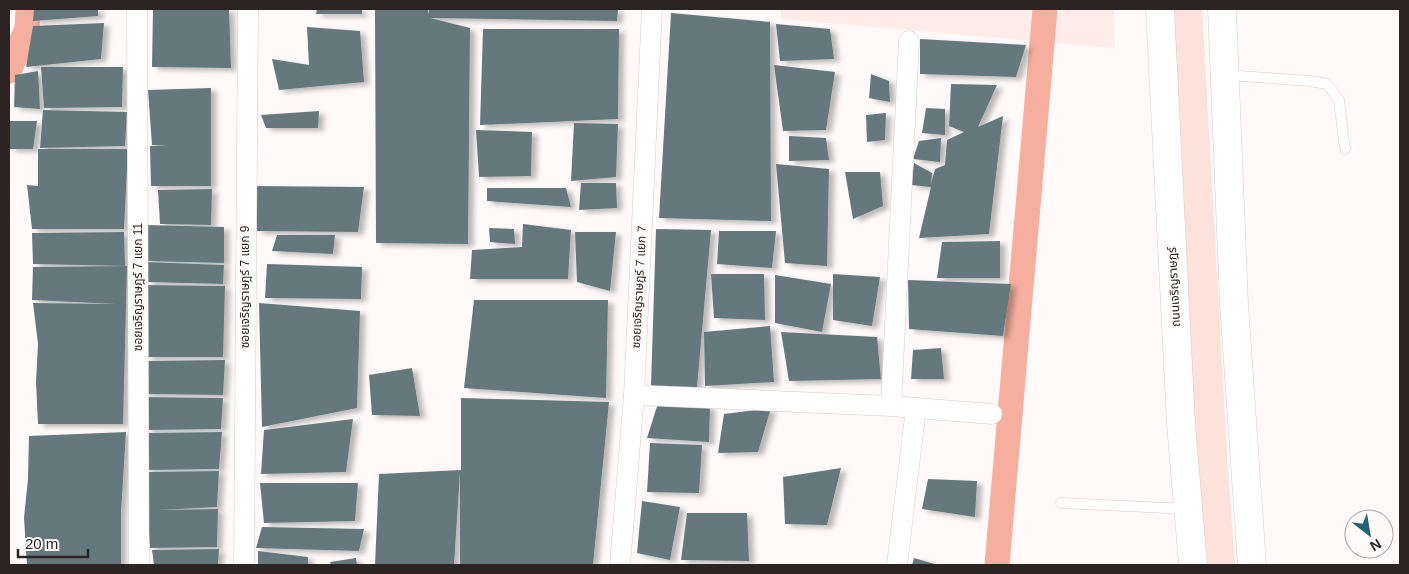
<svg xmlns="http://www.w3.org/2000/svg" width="1409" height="574" font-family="Helvetica,'Noto Sans Thai',sans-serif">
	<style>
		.built { fill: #ffece8 }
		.green { fill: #fde2dc }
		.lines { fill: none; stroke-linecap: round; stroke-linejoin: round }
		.canal { stroke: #f6af9f; stroke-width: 25 }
		.building { fill: #65787e; filter: url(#shadow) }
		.lane-casing { stroke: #dbc7c2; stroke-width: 11 }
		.street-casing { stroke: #dbc7c2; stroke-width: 21 }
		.primary-casing { stroke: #dbc7c2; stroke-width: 29 }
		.lane { stroke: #fff; stroke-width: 10 }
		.street { stroke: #fff; stroke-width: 20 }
		.primary { stroke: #fff; stroke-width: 28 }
		.labels { text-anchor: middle; stroke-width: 5; stroke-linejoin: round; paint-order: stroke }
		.street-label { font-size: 12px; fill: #2c2422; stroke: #fffaf9 }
	</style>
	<defs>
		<filter id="shadow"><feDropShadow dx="5.5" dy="3" stdDeviation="2.5" flood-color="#0004"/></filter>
	</defs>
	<rect width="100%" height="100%" fill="#fffaf9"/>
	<polygon class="built" points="781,9 1114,9 1115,48 781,19"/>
	<polygon class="green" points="1174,9 1202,9 1228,470 1235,565 1202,565 1196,477"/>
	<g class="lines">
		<g class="canal">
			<polyline points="9,71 27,29 28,9"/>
			<polyline points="997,565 1045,9"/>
		</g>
	</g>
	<g class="building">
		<polygon points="34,9 98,9 98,16 33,21"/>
		<polygon points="229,9 231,68 152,67 153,10"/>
		<polygon points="317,9 362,9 362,14 316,14"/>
		<polygon points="375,9 428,9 429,15 429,9 618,9 617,21 430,18 470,28 468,244 376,243"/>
		<polygon points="671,13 770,22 771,221 659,218"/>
		<polygon points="104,23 101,59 26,67 33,26"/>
		<polygon points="776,24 830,29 834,59 780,61"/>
		<polygon points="307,27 360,31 364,82 279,90 272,59 309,65"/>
		<polygon points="483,29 619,29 618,119 480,125"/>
		<polygon points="920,39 1026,45 1016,77 920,74"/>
		<polygon points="774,65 835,72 826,130 783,131"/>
		<polygon points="41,67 123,67 122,107 44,108"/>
		<polygon points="38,71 40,109 14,107 15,75"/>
		<polygon points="871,74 889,81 890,102 869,98"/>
		<polygon points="951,84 997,85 978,127 1003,116 989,234 919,238 931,187 911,185 914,163 932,173 931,184 935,169 945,165 947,140 964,132 949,126"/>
		<polygon points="211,88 211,186 151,186 150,146 168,145 152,145 148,90"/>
		<polygon points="926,108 945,109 945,135 922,133"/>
		<polygon points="43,110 127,112 125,146 40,148"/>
		<polygon points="319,111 318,128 266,128 261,115"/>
		<polygon points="886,113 885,140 867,142 866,115"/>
		<polygon points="9,121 37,121 33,149 10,149"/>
		<polygon points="574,123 618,124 616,177 571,181"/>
		<polygon points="476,130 532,132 531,176 479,177"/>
		<polygon points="789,136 826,138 829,160 789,161"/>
		<polygon points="941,138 940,162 913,159 919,141"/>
		<polygon points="38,149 128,149 124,229 32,229 27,185 38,186"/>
		<polygon points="776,164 829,169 827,266 785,263"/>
		<polygon points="845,172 880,172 883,206 853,219"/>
		<polygon points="581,183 616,183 617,208 579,210"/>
		<polygon points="251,186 364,187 358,232 257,231"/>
		<polygon points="487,188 566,188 571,207 487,201"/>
		<polygon points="212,189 211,225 160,224 158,190"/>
		<polygon points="523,224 571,230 568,279 470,279 472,250 522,247"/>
		<polygon points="146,225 224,227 224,263 146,261"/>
		<polygon points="489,228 514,229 515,244 490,242"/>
		<polygon points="656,229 711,230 697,387 651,386"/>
		<polygon points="719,231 776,231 772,268 717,264"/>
		<polygon points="124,232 125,266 33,264 32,233"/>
		<polygon points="575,232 616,232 610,291 577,282"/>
		<polygon points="277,235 335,235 333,254 272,251"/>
		<polygon points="1000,241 1000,278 937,278 942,242"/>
		<polygon points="146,262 224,265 223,284 147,282"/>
		<polygon points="267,264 362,267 361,299 265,298"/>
		<polygon points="127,266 123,424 38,424 36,382 38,344 33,303 116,304 32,300 33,267"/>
		<polygon points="711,274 764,274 765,320 714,318"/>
		<polygon points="833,274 880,277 872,326 833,320"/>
		<polygon points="775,275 831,284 822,332 775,323"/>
		<polygon points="908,280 1011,284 1003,336 909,329"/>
		<polygon points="144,285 225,286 223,357 146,357"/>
		<polygon points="474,300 608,300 606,398 464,388"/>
		<polygon points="259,303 360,311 357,408 262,427"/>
		<polygon points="770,326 774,382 705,386 704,332"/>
		<polygon points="781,332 877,337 881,379 789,381"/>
		<polygon points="941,348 944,379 911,379 913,350"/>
		<polygon points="225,360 223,395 144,394 144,361"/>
		<polygon points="412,368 420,416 372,415 369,375"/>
		<polygon points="143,397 223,398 221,429 147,430"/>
		<polygon points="461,398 609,402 593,565 460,565 460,472 454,565 375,565 379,474 461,470"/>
		<polygon points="659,400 710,406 709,442 647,438"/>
		<polygon points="771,408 758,452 718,453 724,414"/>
		<polygon points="353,419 346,472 261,474 264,430"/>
		<polygon points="126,432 121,512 121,565 27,565 24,518 28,479 29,436"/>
		<polygon points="222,432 219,469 146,470 145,433"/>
		<polygon points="650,443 702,445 699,493 647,492"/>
		<polygon points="841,468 827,525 785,524 783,477"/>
		<polygon points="219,471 217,507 159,510 218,509 217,547 150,548 145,472"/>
		<polygon points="928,479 977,481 975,517 922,509"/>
		<polygon points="260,483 358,483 355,521 264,523"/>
		<polygon points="642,501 680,507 670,560 637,553"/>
		<polygon points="687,513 747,513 749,561 681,560"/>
		<polygon points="262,527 364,529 359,551 256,548"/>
		<polygon points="219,549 218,565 154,565 152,550"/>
		<polygon points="258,551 308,557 308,565 258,565"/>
		<polygon points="356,558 357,565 331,565 330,562"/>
		<polygon points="914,558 938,565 912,565"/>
	</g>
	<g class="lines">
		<defs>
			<g id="lane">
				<polyline points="1226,75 1310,81 1327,84 1339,100 1345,149"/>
				<polyline points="1061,503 1188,509"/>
			</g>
			<g id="street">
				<polyline points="137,9 139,565"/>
				<polyline points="634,395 891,406 992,414"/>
				<polyline points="891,406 909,41"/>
				<polyline points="244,565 248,9"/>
				<polyline points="620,565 634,395 652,9"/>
				<polyline points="897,565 916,408"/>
			</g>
			<g id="primary">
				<polyline points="1160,9 1181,424 1193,565"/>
				<polyline points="1222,9 1234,304 1252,565"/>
			</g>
		</defs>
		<use href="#lane" class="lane-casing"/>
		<use href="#street" class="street-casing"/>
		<use href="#primary" class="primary-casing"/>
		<use href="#lane" class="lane"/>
		<use href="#street" class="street"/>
		<use href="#primary" class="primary"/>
	</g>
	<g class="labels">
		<g class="street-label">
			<text transform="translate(138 287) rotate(-90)" y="4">ซอยเจริญราษฎร์ 7 แยก 11</text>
			<text transform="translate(245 287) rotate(-90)" y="4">ซอยเจริญราษฎร์ 7 แยก 9</text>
			<text transform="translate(639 287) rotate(-87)" y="4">ซอยเจริญราษฎร์ 7 แยก 7</text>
			<text transform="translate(1174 287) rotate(-93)" y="4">ถนนเจริญราษฎร์</text>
		</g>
	</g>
	<rect width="1409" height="574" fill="none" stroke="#2c2422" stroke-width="20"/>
	<g transform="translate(1369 534) rotate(149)"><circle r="24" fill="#fffaf9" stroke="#aba4a3"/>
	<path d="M0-4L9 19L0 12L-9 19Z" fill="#206376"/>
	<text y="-8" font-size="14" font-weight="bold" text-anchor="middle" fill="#2c2422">N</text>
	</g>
	<path d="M18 549v8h70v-8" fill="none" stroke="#2c2422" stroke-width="2.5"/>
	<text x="25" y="549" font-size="15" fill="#2c2422" stroke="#fffaf9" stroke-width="4" paint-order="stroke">20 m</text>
</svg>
